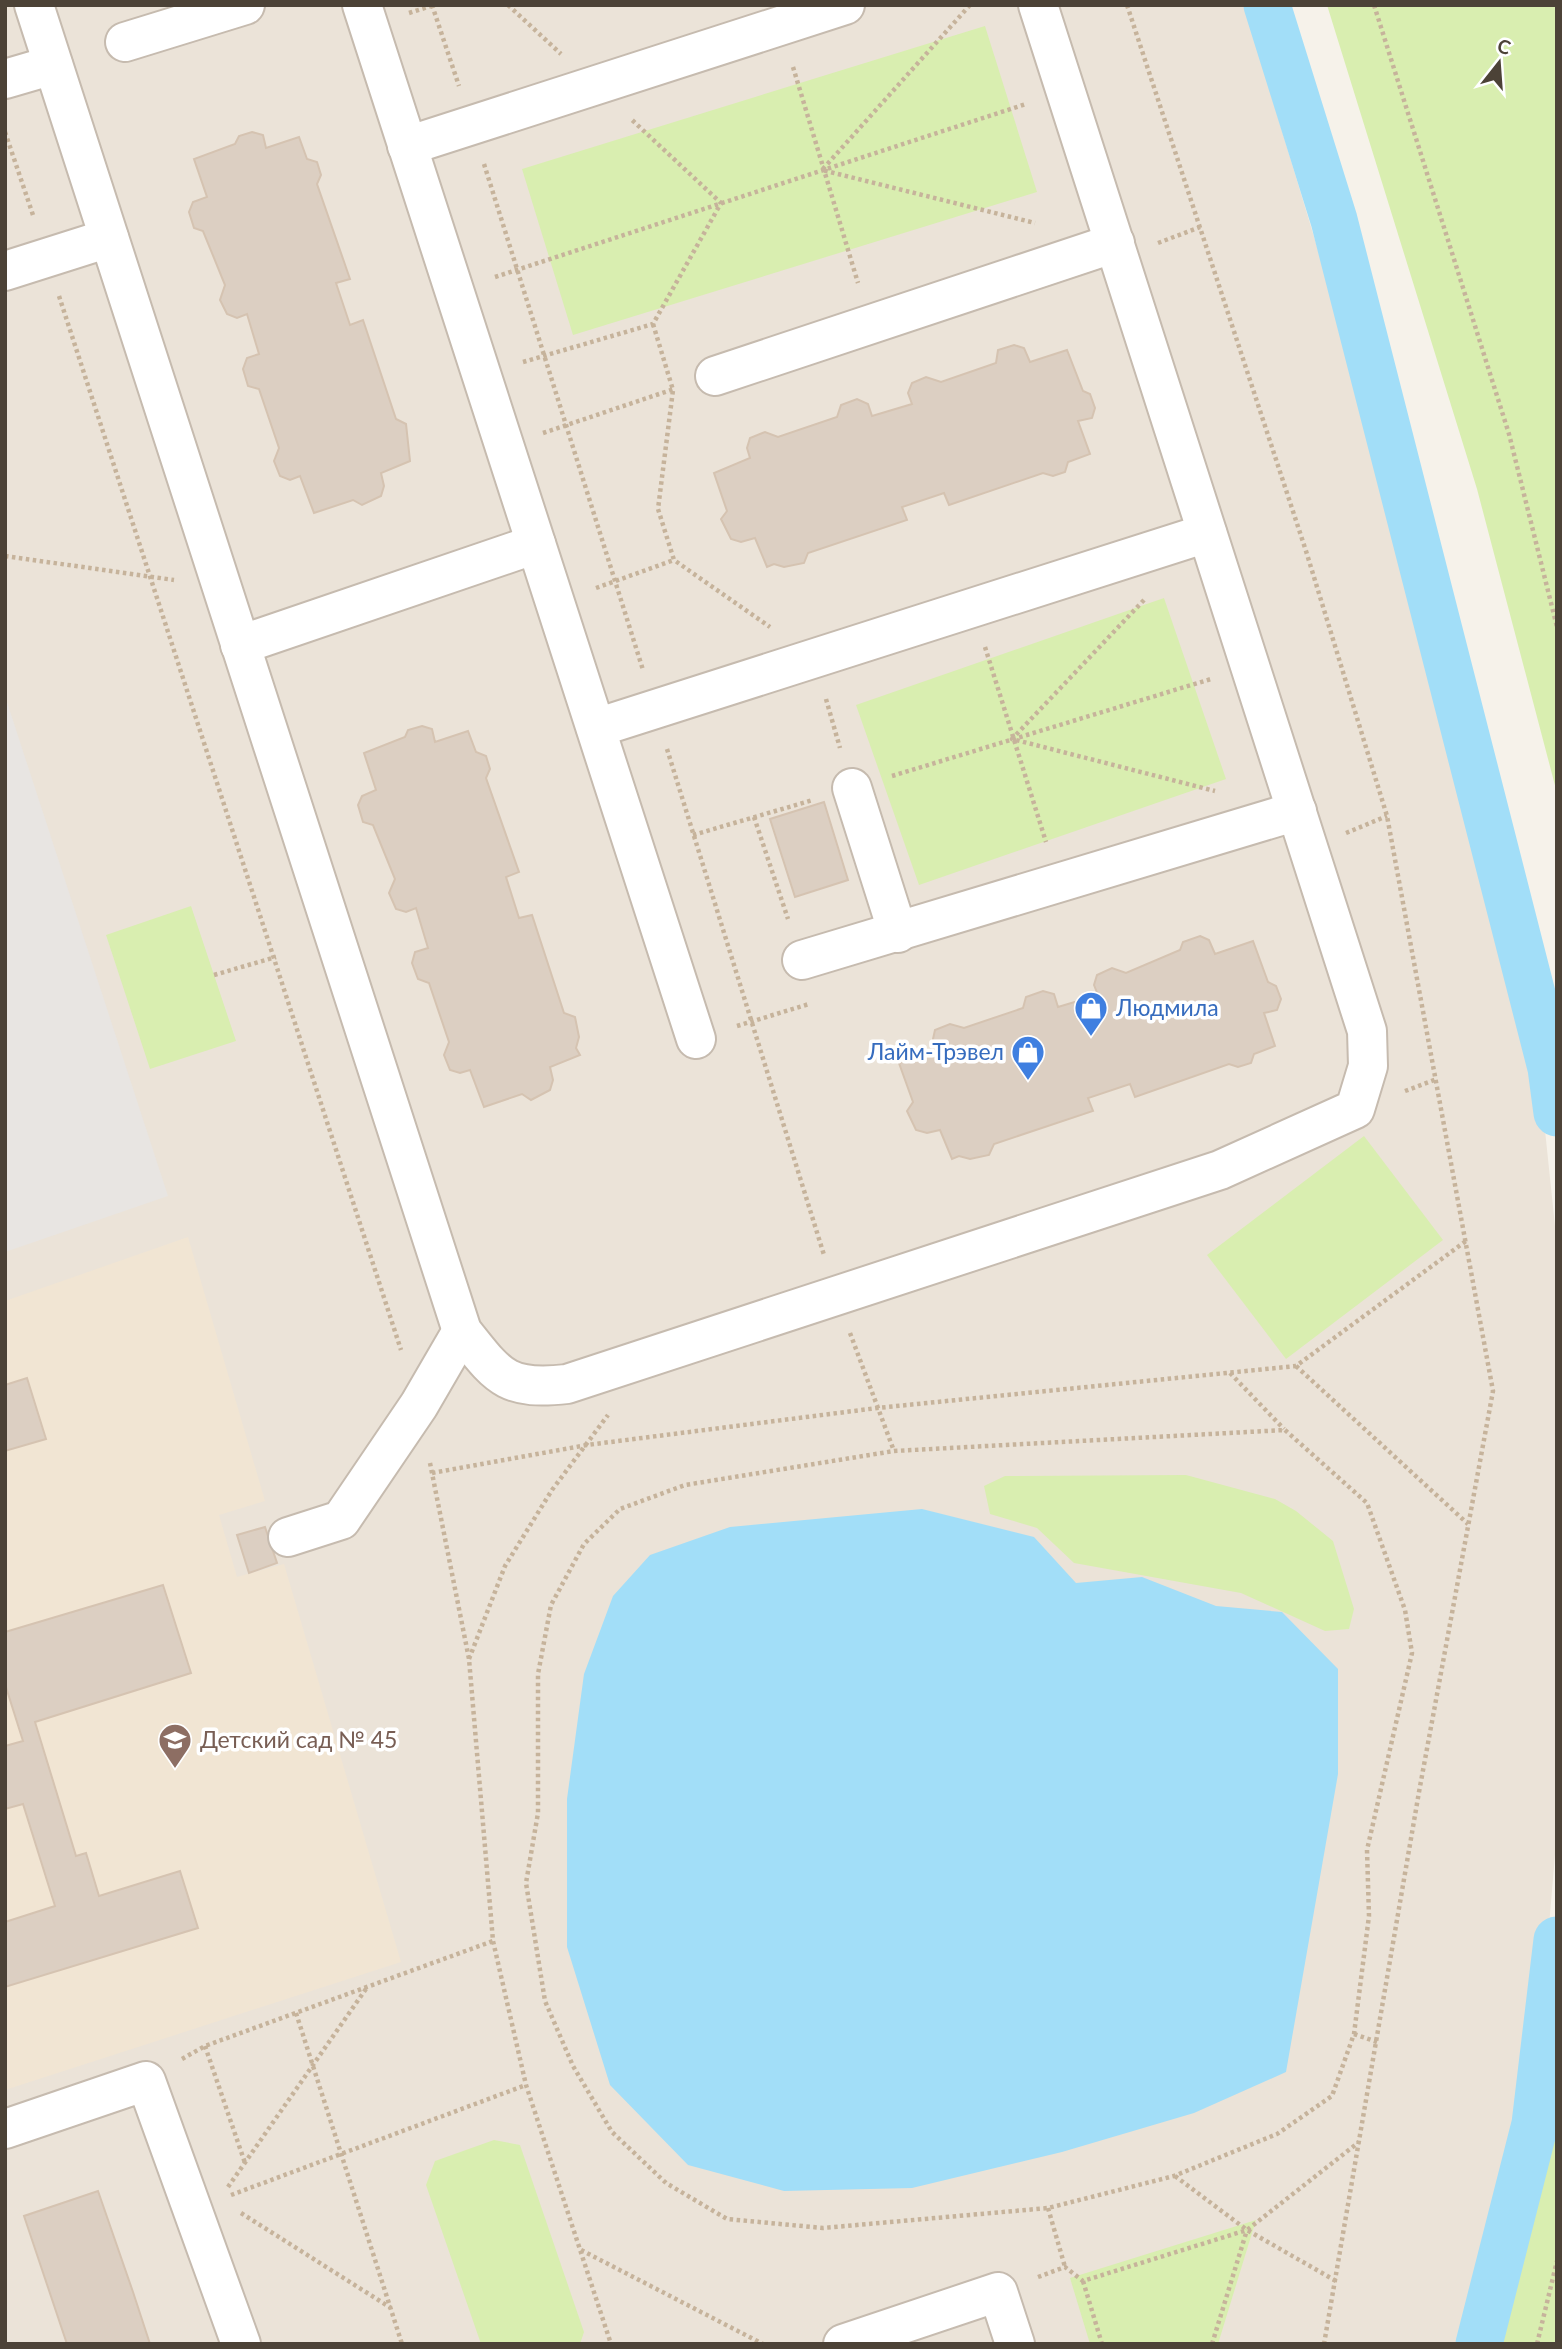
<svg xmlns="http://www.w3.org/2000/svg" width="1562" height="2349" font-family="Lato,sans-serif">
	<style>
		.residential { fill: #ebe3d8 }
		.education { fill: #f1e5d3 }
		.green { fill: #d9eeb0 }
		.parking { fill: #e8e5e2 }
		.water { fill: #a2def8 }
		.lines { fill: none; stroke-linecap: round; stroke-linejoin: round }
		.canal { stroke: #a2def8; stroke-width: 47 }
		.building { fill: #dccfc2; stroke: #d5c3b1; stroke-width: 2 }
		.minor-casing { stroke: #c6bbaf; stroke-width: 42 }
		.path { stroke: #c6b39b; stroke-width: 4.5; stroke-dasharray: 3.5 3.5; stroke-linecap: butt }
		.minor { stroke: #fff; stroke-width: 38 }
		.labels { text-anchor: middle; stroke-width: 7; stroke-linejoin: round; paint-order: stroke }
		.shop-label { font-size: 23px; fill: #366cbe; stroke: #fff; text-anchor: start }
		.education-label { font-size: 23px; fill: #785e54; stroke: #fff; text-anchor: start }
	</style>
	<rect width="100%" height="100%" fill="#f6f2ea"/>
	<polygon class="residential" points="5,5 1244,5 1318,250 1452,733 1539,1073 1557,1245 1557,1831 1534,2104 1470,2344 5,2344"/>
	<polygon class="education" points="188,1237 265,1501 219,1515 237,1577 284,1564 401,1962 5,2090 5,1301"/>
	<g class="green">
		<polygon points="1327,5 1557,5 1557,793 1477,489"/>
		<polygon points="985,26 1037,192 573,335 522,169"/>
		<polygon points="1164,598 1226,779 919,885 856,705"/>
		<polygon points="191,906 236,1041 150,1069 106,935"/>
		<polygon points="1364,1136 1443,1240 1286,1359 1207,1255"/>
		<polygon points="1186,1475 1275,1499 1296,1511 1333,1541 1354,1609 1349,1629 1325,1631 1241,1593 1074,1563 1037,1528 990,1514 984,1486 1005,1476"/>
		<polygon points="1557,2126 1557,2344 1502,2344"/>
		<polygon points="494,2140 520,2145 584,2332 580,2344 481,2344 426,2185 435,2161"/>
		<polygon points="1256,2220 1218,2344 1090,2344 1070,2278"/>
	</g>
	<polygon class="parking" points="5,696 168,1196 5,1252"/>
	<polygon class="water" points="922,1509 1034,1537 1076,1583 1142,1577 1216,1606 1282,1612 1338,1669 1338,1774 1286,2072 1194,2113 1062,2152 912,2188 784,2191 688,2165 610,2085 567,1947 567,1799 584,1674 613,1596 650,1555 730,1527"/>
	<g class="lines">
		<g class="canal">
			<polyline points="1267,5 1334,220 1551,1068 1557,1113"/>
			<polyline points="1479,2344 1535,2124 1557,1940"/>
		</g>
	</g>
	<g class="building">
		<polygon points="252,132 263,135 266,148 299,137 307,159 317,162 321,175 317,184 350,279 336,283 350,325 363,320 396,419 406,424 410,461 381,473 384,486 381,496 362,505 353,500 314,513 300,476 290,480 280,476 274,461 279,448 259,389 248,386 243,369 247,358 259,354 247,314 237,318 227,314 220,300 225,285 203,231 194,228 189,212 193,202 207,197 194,159 235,144 239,136"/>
		<polygon points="1014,345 1024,348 1030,362 1067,350 1083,391 1090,394 1095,408 1092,418 1078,421 1090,454 1068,462 1065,472 1053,476 1043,473 949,505 944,493 902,507 907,520 808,553 804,563 784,567 774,564 767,567 755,538 741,542 731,539 721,519 727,511 714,473 750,458 747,448 750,438 765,432 778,437 837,417 841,405 857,399 868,404 872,416 912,404 908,393 912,383 926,377 941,382 996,363 998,350"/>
		<polygon points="422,726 432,729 435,742 468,731 476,752 486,756 490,769 486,778 519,872 506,877 519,918 532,915 564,1013 575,1017 579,1037 576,1048 580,1055 550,1067 553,1080 550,1090 531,1100 522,1094 484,1107 470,1070 460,1073 450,1070 444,1055 449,1042 429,983 418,979 412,963 415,952 428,948 416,908 406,912 396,909 389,893 395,879 373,825 363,822 358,805 362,796 376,790 364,753 405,737 408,730"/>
		<polygon points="824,802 848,880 795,897 770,819"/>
		<polygon points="1200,936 1209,940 1215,954 1253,941 1268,982 1276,986 1281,999 1277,1010 1264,1013 1275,1046 1254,1054 1251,1063 1238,1067 1229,1064 1135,1097 1130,1084 1088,1098 1093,1111 994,1144 989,1155 970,1159 959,1156 952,1159 940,1130 927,1133 916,1130 907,1111 913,1102 899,1063 935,1050 933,1039 935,1030 950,1024 964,1028 1023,1008 1026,997 1043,991 1054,994 1058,1007 1098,995 1094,985 1097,975 1112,968 1126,973 1180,950 1183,942"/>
		<polygon points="27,1378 46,1439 5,1451 5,1385"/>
		<polygon points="265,1527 277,1563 249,1573 237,1535"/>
		<polygon points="163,1585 191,1673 35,1722 76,1856 86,1853 99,1896 180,1871 198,1928 5,1987 5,1922 55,1906 23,1804 5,1809 5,1746 23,1741 5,1684 5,1632"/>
		<polygon points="98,2191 133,2292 150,2344 67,2344 24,2216"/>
	</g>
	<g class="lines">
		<defs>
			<g id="minor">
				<path d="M34 5 462 1331C498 1376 505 1391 567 1384L1220 1170 1355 1109 1368 1066 1367 1031 1038 5"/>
				<polyline points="362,5 696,1039"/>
				<polyline points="125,42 245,5"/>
				<polyline points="5,79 53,65"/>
				<polyline points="407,146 845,5"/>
				<polyline points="5,271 109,238"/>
				<polyline points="715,376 1115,243"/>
				<polyline points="240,645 536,544"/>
				<polyline points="596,728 1207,533"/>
				<polyline points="852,788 898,933"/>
				<polyline points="802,960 1297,811"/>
				<polyline points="288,1537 341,1520 419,1405 462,1331"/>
				<polyline points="5,2129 146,2081 241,2344"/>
				<polyline points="843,2344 998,2292 1015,2344"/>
			</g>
		</defs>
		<use href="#minor" class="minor-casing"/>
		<g class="path">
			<polyline points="432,5 459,86"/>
			<polyline points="508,5 561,54"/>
			<polyline points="970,5 822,170 1035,223"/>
			<polyline points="1127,5 1306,551 1387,816 1493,1391 1419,1792 1324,2344"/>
			<polyline points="1374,5 1509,434 1557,627"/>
			<polyline points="409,13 434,5"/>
			<polyline points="793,67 858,283"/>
			<polyline points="5,132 34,218"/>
			<polyline points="484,164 643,670"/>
			<polyline points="1158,243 1200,227"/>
			<polyline points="495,277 1026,104"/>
			<polyline points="59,296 401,1350"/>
			<polyline points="653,324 673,390 658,509 674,560 770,627"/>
			<polyline points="523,362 653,324 721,203 631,119"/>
			<polyline points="543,433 674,389"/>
			<polyline points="5,556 174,580"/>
			<polyline points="596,588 674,560"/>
			<polyline points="1144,600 1012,739 1215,791"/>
			<polyline points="985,647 1046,842"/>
			<polyline points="826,699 840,748"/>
			<polyline points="667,749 824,1255"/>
			<polyline points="892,776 1211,679"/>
			<polyline points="754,817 788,919"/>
			<polyline points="1346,833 1387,816"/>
			<polyline points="693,835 813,800"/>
			<polyline points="214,975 276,957"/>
			<polyline points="737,1026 809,1004"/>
			<polyline points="1405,1091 1437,1079"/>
			<polyline points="850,1333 894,1451"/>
			<polyline points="1296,1366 1468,1524"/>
			<polyline points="1230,1373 1284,1429"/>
			<polygon points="1285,1430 1367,1503 1405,1610 1412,1653 1367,1850 1369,1916 1354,2034 1332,2096 1277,2134 1174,2176 1048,2208 823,2228 727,2219 666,2183 612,2132 573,2066 545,2001 526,1883 538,1813 538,1674 551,1605 584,1544 620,1509 685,1485 894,1451"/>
			<polyline points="430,1463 469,1659 493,1941 526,2085 611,2344"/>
			<polyline points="432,1473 587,1445 877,1408 1296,1366 1466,1241"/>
			<polyline points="469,1659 505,1566 552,1490 608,1415"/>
			<polyline points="296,2013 402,2344"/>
			<polyline points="1354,2034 1377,2042"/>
			<polyline points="205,2046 245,2163"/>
			<polyline points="182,2059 205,2046 493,1941"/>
			<polyline points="1175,2176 1247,2230 1336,2281"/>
			<polyline points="228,2187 368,1986"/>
			<polyline points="231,2195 526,2085"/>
			<polyline points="1048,2208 1065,2267"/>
			<polyline points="241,2213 391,2308"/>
			<polyline points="581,2250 763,2344"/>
			<polyline points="1038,2277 1065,2267 1083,2281 1247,2230 1359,2142"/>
			<polyline points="1083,2281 1102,2344"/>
			<polyline points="1212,2344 1247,2230"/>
			<polyline points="1537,2344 1557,2261"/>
		</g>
		<use href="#minor" class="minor"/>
	</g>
	<defs>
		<symbol id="shop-pin" viewBox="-11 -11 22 30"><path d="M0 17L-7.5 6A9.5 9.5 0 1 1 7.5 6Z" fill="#3f7fe0" stroke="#fff"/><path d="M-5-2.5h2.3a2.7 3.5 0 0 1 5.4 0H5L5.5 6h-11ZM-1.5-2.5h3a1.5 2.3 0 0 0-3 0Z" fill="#fff"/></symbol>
		<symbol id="school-pin" viewBox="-11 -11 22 30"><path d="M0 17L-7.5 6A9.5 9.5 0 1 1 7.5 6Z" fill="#8d6e63" stroke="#fff"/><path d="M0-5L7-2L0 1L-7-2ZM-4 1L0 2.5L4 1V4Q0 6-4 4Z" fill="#fff"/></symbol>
	</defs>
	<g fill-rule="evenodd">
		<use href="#shop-pin" x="1072" y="989" width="38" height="52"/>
		<use href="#shop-pin" x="1009" y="1033" width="38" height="52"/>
		<use href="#school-pin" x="156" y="1721" width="38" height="52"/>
	</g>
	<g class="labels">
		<g class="shop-label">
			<text x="1116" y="1016">Людмила</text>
			<text x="1004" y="1060" text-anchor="end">Лайм-Трэвел</text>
		</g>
		<g class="education-label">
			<text x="200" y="1748">Детский сад № 45</text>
		</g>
	</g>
	<rect width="1562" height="2349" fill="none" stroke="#4c4237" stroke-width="14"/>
	<g transform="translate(1499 63) rotate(17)" stroke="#ffffff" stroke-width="5" paint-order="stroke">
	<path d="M0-5L12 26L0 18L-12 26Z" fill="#4c4237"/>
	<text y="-10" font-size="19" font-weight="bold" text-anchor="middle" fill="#4c4237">С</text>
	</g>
</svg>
